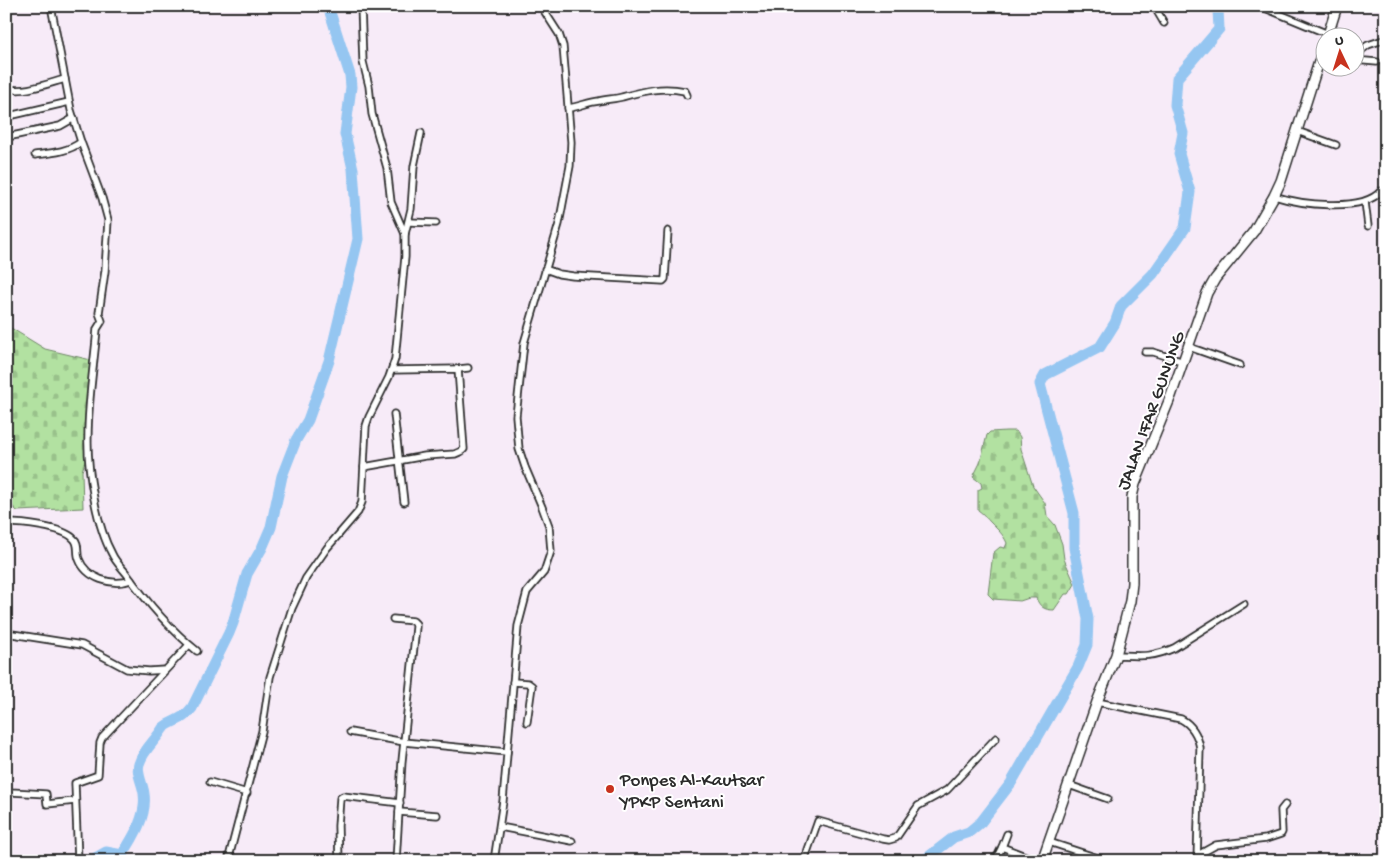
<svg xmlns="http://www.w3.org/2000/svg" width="1392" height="867" font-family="'Gochi Hand',sans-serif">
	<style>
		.cemetery { fill: url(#cemetery-stones); stroke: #6e8666 }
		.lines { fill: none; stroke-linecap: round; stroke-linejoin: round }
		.river { stroke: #95c6f1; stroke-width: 11 }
		.street-casing { stroke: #2b2b2b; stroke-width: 9 }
		.secondary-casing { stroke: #2b2b2b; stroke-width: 12 }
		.street { stroke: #fff; stroke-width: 5.5 }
		.secondary { stroke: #fff; stroke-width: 9 }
		.poi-dot { fill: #c8321e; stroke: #fff; stroke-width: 2 }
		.labels { text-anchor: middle; stroke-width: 4; stroke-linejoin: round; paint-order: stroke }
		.street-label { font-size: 19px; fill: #2b2b2b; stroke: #fff }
		.poi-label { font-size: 19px; fill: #2b2b2b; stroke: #fff; text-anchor: start }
	</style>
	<defs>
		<pattern id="cemetery-stones" width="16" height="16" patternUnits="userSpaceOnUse" patternTransform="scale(1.25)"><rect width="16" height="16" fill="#b2e1a1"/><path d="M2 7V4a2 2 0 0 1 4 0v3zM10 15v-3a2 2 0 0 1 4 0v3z" fill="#99c18b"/></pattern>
	</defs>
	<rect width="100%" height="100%" fill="#f7ebf8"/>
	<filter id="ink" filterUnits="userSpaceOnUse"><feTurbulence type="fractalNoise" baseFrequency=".02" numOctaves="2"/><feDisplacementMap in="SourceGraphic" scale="10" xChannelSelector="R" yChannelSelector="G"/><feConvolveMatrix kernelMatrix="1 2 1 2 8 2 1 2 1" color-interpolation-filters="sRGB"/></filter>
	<g filter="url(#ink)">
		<g class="cemetery">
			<polygon points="6,325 45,349 91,360 86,459 82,471 83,508 17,511 6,499"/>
			<path d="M1006 431H1016L1020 437 1021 449 1033 486 1045 503 1047 516 1055 525 1062 544 1064 559 1075 584 1069 594H1065L1054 610C1044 610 1040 607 1036 598H1029L1020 601 993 599 988 594 993 553 1000 547 1005 548 1007 543C1003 534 998 530 991 523 986 518 984 514 978 510V490L982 488 981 483 973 477 980 463 987 435 990 432Z"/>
		</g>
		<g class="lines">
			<g class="river">
				<polyline points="44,861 70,861"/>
				<path d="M90 861 106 852 122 855C134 837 147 815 144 794 143 784 136 773 139 764 143 750 156 740 163 728 173 719 181 722 192 708L229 633 233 623 247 574 262 548 271 527 282 476 296 440 308 420 329 361 358 239 353 169 345 134 351 87 350 75 328 6"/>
				<polyline points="923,861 954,837 969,832 981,822 1011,783 1078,667 1087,645 1088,619 1074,548 1074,513 1040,384 1045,375 1100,347 1115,323 1121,306 1153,274 1185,228 1190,192 1179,154 1183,133 1175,105 1177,78 1219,29 1218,10"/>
			</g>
			<defs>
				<g id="street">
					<path d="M51 6 71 110 81 142 102 198 108 220 105 271 99 313 102 321 97 329C94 365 88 400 88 436 87 469 96 525 112 554 115 561 121 567 126 573 146 601 170 629 197 651"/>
					<polyline points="1154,6 1164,23"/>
					<polyline points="1260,6 1328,34"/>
					<polyline points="1354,56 1368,45 1386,39"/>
					<polyline points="1354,60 1377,62"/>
					<path d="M6 87C19 95 50 83 65 79"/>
					<path d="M568 108C579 107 588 102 599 101 607 99 615 99 622 97 644 91 662 86 685 91L687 95"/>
					<polyline points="9,116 69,102"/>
					<polyline points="1297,131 1336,145"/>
					<polyline points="12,136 60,126 74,118"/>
					<path d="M35 155C51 153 68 152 81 142"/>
					<path d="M1274 196C1299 204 1362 213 1381 191"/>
					<polyline points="1365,202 1368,226"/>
					<polyline points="409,222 436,223"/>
					<polyline points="405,234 411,209 414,166 421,133"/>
					<polyline points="545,269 559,274 573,276 663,281 665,279 668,231"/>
					<polyline points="1189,347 1240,365"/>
					<polyline points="1145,352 1153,352 1184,362"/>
					<polyline points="458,369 468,368"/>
					<polyline points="394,414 404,502"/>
					<polyline points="364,467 425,456 455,454 462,451 464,449 458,369 392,370"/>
					<path d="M6 523C22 523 62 527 73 538 80 543 76 552 79 559 86 578 112 587 131 580"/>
					<polyline points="393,619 413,621 416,624 416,627 402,761 396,861"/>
					<polyline points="6,633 82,645 127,669 149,671 165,670"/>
					<path d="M1116 655C1140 656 1151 658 1174 648L1244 604"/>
					<polyline points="513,682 528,683 532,686 527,722"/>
					<path d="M1097 702 1181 719C1192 725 1198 736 1200 748L1197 861"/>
					<polyline points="350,732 404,742 507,752"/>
					<polyline points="210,782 247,793"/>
					<polyline points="1069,785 1108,799"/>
					<polyline points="6,789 11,792 46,794 47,804 75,801"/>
					<polyline points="399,812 437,815"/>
					<polyline points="500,827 572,841"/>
					<polyline points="1049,842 1107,861"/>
					<polyline points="1002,847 1007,834"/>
					<polyline points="1198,855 1216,845 1266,839 1281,834 1282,832 1281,810 1285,805"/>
					<polyline points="78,861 75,783 98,775 100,743 102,738 189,645"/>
					<polyline points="228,861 262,731 270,677 292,608 306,578 327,548 358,512 362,502 366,426 369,417 389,377 395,359 405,257 405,234 391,202 387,168 372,114 369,86 363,62 361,6"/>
					<polyline points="339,861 338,826 340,798 343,796 400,803"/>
					<polyline points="494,861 503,801 518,626 527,592 544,572 551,551 549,526 542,507 525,467 519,449 516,416 524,343 559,224 570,166 571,142 563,46 559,34 541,6"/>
					<polyline points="804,861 818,821 883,839 889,840 896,838 918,806 947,790 996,738"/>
					<polyline points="995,861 1002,847 1038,861"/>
				</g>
				<g id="secondary">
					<polyline points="1327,38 1337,6"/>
					<polyline points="1042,861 1097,702 1116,655 1130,601 1132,583 1132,497 1135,484 1171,396 1207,293 1215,279 1254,231 1274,196 1281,181 1324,46"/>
				</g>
			</defs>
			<use href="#street" class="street-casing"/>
			<use href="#secondary" class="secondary-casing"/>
			<use href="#street" class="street"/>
			<use href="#secondary" class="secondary"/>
		</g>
	</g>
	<circle class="poi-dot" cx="610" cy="789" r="5"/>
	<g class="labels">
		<g class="street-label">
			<text transform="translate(1149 410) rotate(-70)" y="7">JALAN IFAR GUNUNG</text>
		</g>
		<g class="poi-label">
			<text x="620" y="785">Ponpes Al-Kautsar<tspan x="620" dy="22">YPKP Sentani</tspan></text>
		</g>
	</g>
	<rect width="1392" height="867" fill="none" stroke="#fff" stroke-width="25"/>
	<rect x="12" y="12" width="1367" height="842" fill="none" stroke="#2b2b2b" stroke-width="2" filter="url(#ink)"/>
	<g transform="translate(1340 52) rotate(356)"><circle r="24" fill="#ffffff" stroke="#aaaaaa"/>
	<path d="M0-4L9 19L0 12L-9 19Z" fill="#c8321e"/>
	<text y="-8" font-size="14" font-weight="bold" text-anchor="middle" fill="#2b2b2b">U</text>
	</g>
</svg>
